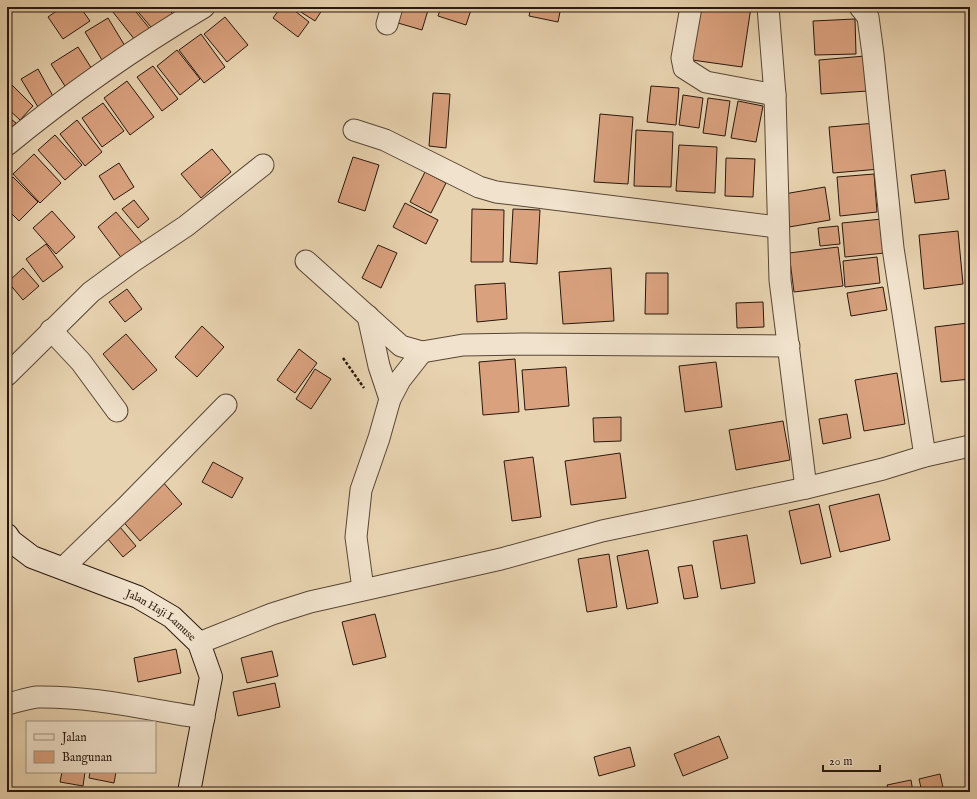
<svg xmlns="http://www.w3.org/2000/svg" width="977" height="799" font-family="'IM FELL English',serif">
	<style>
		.building { fill: #d9a17e; stroke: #28170d }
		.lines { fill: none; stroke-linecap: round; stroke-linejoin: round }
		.street-casing { stroke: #584636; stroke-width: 23 }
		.secondary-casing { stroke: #28170d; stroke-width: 24 }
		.path { stroke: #28170d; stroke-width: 2.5; stroke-dasharray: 3 2; stroke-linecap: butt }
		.street { stroke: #f0e2cc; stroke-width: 21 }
		.secondary { stroke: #f0e2cc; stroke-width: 22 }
		.labels { text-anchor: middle; stroke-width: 3.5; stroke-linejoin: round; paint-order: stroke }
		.street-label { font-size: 11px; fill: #28170d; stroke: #f0e2cc }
	</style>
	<rect width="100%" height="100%" fill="#e8d3b0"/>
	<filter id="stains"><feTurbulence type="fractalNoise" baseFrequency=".005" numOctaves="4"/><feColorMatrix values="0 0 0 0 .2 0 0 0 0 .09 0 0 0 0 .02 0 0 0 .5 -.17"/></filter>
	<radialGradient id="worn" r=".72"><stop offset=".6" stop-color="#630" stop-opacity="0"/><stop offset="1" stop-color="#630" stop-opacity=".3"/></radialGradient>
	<g class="building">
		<polygon points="62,7 80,7 90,21 63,39 48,17"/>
		<polygon points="109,7 132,7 150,29 135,40"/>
		<polygon points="134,7 166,7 175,16 156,33"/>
		<polygon points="166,7 185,7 175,16"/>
		<polygon points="281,7 290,7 309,22 298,37 273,18"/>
		<polygon points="293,7 324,7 315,21"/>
		<polygon points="403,7 429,7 422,30 398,23"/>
		<polygon points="441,7 472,7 466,25 438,16"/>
		<polygon points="531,7 561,7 558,22 529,16"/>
		<polygon points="699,7 751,7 742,67 692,60"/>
		<polygon points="225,17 248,45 227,62 204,34"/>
		<polygon points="108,18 125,46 102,60 85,32"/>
		<polygon points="855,19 856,54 815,55 813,21"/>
		<polygon points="201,34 225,67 204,83 179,50"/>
		<polygon points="78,47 97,77 70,94 51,64"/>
		<polygon points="177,50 200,79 180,95 157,66"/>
		<polygon points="865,56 868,91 821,94 819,60"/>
		<polygon points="153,66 178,99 162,111 137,77"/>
		<polygon points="38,69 54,98 38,107 21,79"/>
		<polygon points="8,81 33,106 20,120 7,108"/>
		<polygon points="127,81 154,117 130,135 104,98"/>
		<polygon points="651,86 679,88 676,125 647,122"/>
		<polygon points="433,93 450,94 446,148 429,146"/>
		<polygon points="683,95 703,98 699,128 679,125"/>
		<polygon points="708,98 730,101 725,136 703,133"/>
		<polygon points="738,101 763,106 756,142 731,138"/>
		<polygon points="103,103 124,131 102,147 82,118"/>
		<polygon points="600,114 633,117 628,184 594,182"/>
		<polygon points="7,116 16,123 7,134"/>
		<polygon points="77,120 102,152 85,166 60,134"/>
		<polygon points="876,123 880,169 833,173 829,127"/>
		<polygon points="636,130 673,132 671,187 634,186"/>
		<polygon points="55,135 82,165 65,180 38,150"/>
		<polygon points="679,145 717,147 715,193 676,191"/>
		<polygon points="212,149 231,172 201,198 181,174"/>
		<polygon points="34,154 61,183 40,203 13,174"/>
		<polygon points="353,157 379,165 365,211 338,202"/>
		<polygon points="726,158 755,159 753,197 725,196"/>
		<polygon points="119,163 134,187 114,200 99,176"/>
		<polygon points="945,170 949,199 915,203 911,175"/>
		<polygon points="425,172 446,183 431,213 410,202"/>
		<polygon points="874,174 877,212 840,216 837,177"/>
		<polygon points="13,177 38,202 19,221 7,209 7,183"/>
		<polygon points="825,187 830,220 789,227 784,194"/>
		<polygon points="134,200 149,219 138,228 122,209"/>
		<polygon points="405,203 438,220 426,244 393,227"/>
		<polygon points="472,209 504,210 503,262 471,262"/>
		<polygon points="513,209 540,210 537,264 510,262"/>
		<polygon points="52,211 75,237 56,254 33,228"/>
		<polygon points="116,212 143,244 123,260 98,227"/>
		<polygon points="882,219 885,253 845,257 842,223"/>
		<polygon points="838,226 840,244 820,246 818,228"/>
		<polygon points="958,231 963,284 924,289 919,235"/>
		<polygon points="46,244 63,267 43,282 26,259"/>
		<polygon points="378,245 397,253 381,288 362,278"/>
		<polygon points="838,247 843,286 794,292 789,253"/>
		<polygon points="877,257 880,283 845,287 843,261"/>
		<polygon points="23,268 39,286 23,300 8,282"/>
		<polygon points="611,268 614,321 563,324 559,272"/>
		<polygon points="646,273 668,273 668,314 645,314"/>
		<polygon points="505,283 507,319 477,322 475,285"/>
		<polygon points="883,287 887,310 851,316 847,293"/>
		<polygon points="127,289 142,309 125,322 109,302"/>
		<polygon points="763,302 764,327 737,328 736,303"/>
		<polygon points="968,323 970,379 941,382 935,327"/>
		<polygon points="202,326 224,347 197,377 175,357"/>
		<polygon points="126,334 157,370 133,390 103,354"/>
		<polygon points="299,349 317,363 295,393 277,380"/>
		<polygon points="515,359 519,412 483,415 479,362"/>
		<polygon points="716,362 722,407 685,412 679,366"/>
		<polygon points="566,367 569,406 525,410 522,370"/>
		<polygon points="315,369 331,379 311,409 296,399"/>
		<polygon points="897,373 905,424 864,431 855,380"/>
		<polygon points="847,414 851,438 823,444 819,419"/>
		<polygon points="621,417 621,441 594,442 593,418"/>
		<polygon points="783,421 790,460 736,470 729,430"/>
		<polygon points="620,453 626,498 571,505 565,461"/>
		<polygon points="533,457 541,517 512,521 504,461"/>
		<polygon points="213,462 243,478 232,498 202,482"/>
		<polygon points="162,481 182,504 140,541 120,518"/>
		<polygon points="879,494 890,540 840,552 829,506"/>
		<polygon points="819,504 831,557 801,564 789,511"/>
		<polygon points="120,527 136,546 123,557 107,538"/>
		<polygon points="747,535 755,583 721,589 713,541"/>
		<polygon points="648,550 658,603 627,609 617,556"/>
		<polygon points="609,554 617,607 587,612 578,559"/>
		<polygon points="692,565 698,597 684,599 678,567"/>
		<polygon points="375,614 386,657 353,665 342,622"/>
		<polygon points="176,649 181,673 138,682 134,658"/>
		<polygon points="272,651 278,676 247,683 241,658"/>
		<polygon points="275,683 280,707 238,716 233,692"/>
		<polygon points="719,736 728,758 683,776 674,754"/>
		<polygon points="630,747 635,766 599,776 594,757"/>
		<polygon points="62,772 85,772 83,786 60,782"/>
		<polygon points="90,772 116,772 114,783 89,778"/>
		<polygon points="940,774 944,792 922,792 919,779"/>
		<polygon points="911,780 913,792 889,792 887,785"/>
	</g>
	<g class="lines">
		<defs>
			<g id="street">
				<polyline points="691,7 682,58 684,68 706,82 775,95"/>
				<polyline points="768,7 775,95 780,280 806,488"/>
				<polyline points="860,7 868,17 873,54 893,248 925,456"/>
				<polyline points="387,24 392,7"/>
				<polyline points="354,130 385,140 479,187 496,192 777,227"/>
				<path d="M7 145C69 94 135 48 204 7"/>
				<polyline points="306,261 401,346 422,352 463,345 523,344 789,346"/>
				<polyline points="368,316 379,366 390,399"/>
				<polyline points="51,330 81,362 117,411"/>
				<polyline points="7,375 91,292 132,262 186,226 263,165"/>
				<polyline points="63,568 125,508 226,405"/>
				<polyline points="363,589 356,537 361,490 379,438 390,399 400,380 422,352"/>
				<polyline points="199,643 272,614 310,602 501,559 602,531 806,488 883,469 925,456 970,446"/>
				<path d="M7 704C17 702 27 698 37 697 94 696 149 710 204 718"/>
			</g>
			<g id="secondary">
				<path id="s1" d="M7 535 11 541 32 557 138 597 172 617 199 643 211 677 189 792"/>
			</g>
		</defs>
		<use href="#street" class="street-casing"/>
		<use href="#secondary" class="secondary-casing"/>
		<polyline class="path" points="343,358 364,388"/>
		<use href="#street" class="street"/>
		<use href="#secondary" class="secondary"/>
	</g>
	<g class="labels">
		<g class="street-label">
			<text dy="4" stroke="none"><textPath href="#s1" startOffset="176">Jalan Haji Lamuse</textPath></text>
		</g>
	</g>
	<rect width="977" height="799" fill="none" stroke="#e8d3b0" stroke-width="24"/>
	<rect x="8" y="8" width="961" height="783" fill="none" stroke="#28170d" stroke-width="2"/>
	<rect x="12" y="12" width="953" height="775" fill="none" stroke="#28170d"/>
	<rect x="26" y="721" width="130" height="52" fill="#f0e2cc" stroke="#a09180"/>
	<rect x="34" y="734" width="20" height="6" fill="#f0e2cc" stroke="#a09180"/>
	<text x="62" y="741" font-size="12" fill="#28170d">Jalan</text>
	<rect x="34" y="751" width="20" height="12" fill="#d9a17e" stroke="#a09180"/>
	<text x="62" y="761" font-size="12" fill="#28170d">Bangunan</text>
	<path d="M823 765v6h57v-6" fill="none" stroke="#28170d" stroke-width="2"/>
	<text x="829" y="765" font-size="12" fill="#28170d" stroke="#f0e2cc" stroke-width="3" paint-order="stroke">20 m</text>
	<rect width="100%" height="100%" filter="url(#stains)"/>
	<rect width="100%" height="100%" fill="url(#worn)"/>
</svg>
